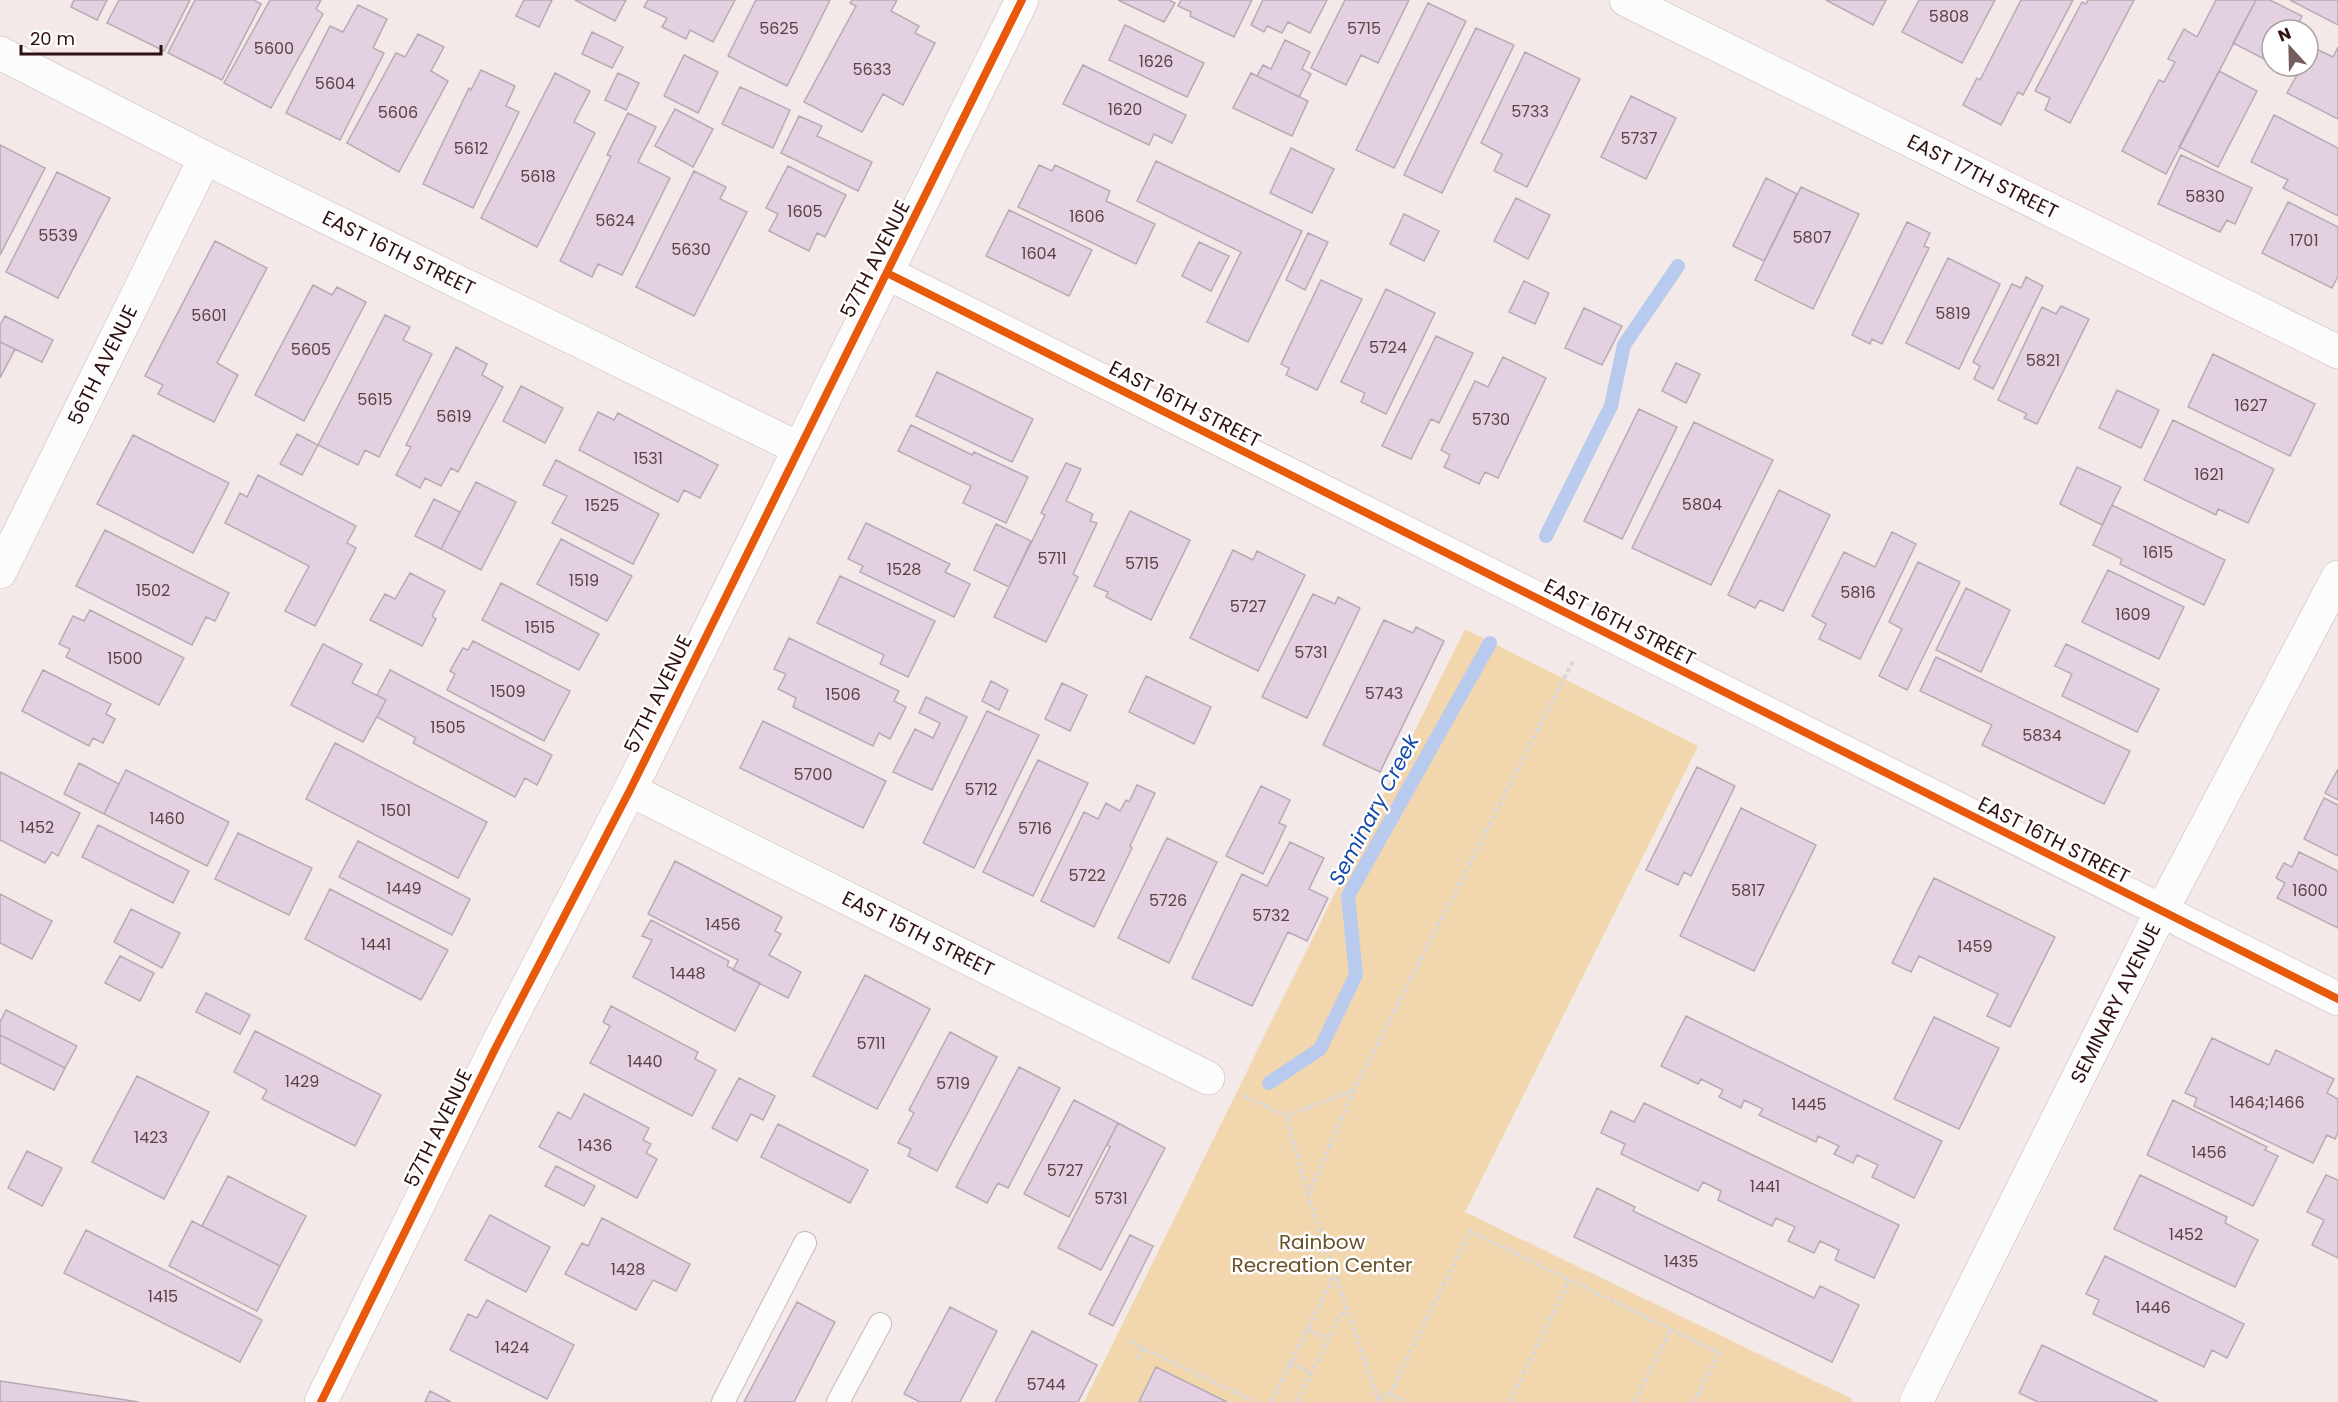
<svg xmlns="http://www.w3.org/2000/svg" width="2338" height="1402" viewBox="0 0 2338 1402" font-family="Poppins,sans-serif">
<rect width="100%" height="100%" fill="#f3e9e8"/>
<path fill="#f2d7ae" d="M1465,629L1698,746L1465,1212L1852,1399L1851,1402H1084Z"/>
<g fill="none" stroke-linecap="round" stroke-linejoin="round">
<path stroke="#b8caee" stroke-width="14" d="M1546,536L1611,406L1624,345L1678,266
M1269,1083L1320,1049L1356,975L1348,896L1490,643"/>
</g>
<path fill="#e3d1e1" stroke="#b8aab4" stroke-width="1.5" d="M74,0H107L97,20L71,7Z
M119,0H190L164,51L107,23Z
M195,0H254L261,4L222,80L168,53Z
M270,0H321L316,9L323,14L271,108L224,83Z
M524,0H552L539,27L516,16Z
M575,0H626L615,21Z
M648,0H735L713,42L690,30L686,39L662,27L667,18L644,7Z
M756,0H830L787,86L728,56Z
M852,0H897L891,11L919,26L915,33L935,43L903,105L883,94L862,132L804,102L856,6L850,3Z
M1118,0H1169L1175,3L1164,22Z
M1181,0H1252L1234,37L1190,16L1191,12L1178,6Z
M1263,0H1327L1310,33L1288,22L1282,33L1267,26L1264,32L1251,25Z
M1345,0H1409L1378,63L1361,55L1346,85L1311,68Z
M1826,0H1886L1873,25Z
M1919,0H1995L1962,63L1902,32Z
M2021,0H2073L2023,95L2018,92L2001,125L1963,105L1977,78L1980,80Z
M2088,0H2134L2070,123L2045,110L2050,98L2035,91L2082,2L2086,4Z
M2216,0H2256L2166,174L2122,151L2159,80L2164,82L2175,62L2168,59L2184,29L2197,37Z
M2256,0H2270L2302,16L2295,30H2272V63L2233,43Z
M2290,0H2338V25Z
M1428,3L1466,21L1394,168L1356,150Z
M358,5L387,19L373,48L384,53L340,140L286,113L330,26L343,32Z
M1125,25L1204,63L1187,97L1109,60Z
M1476,28L1514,45L1442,193L1404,175Z
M592,32L623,47L612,68L582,54Z
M418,34L444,47L431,71L448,81L399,172L347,143L396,53L405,57Z
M1285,40L1310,52L1302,69L1311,74L1299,97L1257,76L1263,65L1271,69Z
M2312,47L2333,57L2338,47V119L2287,93L2302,66H2308V54Z
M1525,52L1580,79L1527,187L1494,171L1502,154L1481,143Z
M684,55L718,72L698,113L664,96Z
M1083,65L1186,115L1172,143L1154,134L1149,145L1063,104Z
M481,70L515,86L506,106L519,112L473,208L423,184L469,88L471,90Z
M2219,71L2257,91L2218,167L2179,147Z
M555,73L590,91L574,122L595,133L537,247L481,218Z
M618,73L639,83L626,110L605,100Z
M1251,73L1308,101L1292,136L1233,108Z
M740,87L790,110L773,148L722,124Z
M1631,96L1676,118L1646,179L1601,157Z
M675,109L713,129L693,167L655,146Z
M628,113L656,127L638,162L670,178L622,275L598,264L592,277L560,261L611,156L607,155Z
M2274,115L2338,148V216L2283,188L2288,180L2251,162Z
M799,116L822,126L817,136L872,162L858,191L781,153Z
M0,145L45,168L0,255Z
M1291,148L1334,169L1312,213L1270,193Z
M2181,155L2252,188L2235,224L2227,220L2220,232L2158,204Z
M1156,161L1302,231L1248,342L1207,322L1241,252L1137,201Z
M1039,165L1052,171L1055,165L1110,191L1106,201L1155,224L1136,264L1018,207Z
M788,166L846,195L825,237L817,233L809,251L769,231L778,214L766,208Z
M694,171L726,187L720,199L747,212L694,316L636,287Z
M57,172L110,198L58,298L6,272Z
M1766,178L1797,194L1764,261L1733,246Z
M1801,187L1859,214L1813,309L1755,280Z
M1516,198L1550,215L1528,259L1494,241Z
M2288,202L2338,227V276L2332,288L2262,253Z
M1009,210L1092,250L1069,296L986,256Z
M1404,214L1439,231L1424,261L1390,244Z
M1907,222L1930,233L1924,246L1929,248L1882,344L1872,339L1870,344L1852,335Z
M1308,233L1328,242L1305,290L1286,280Z
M215,241L267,268L217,363L238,375L214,422L158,394L163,385L145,376Z
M1199,242L1229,256L1211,291L1182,276Z
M1948,258L2000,284L1959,369L1906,343Z
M2026,277L2043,286L1993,389L1974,379L1980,366L1973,362L2012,284L2021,288Z
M1321,280L1362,299L1317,390L1286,375L1289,368L1281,364Z
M1524,281L1549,293L1535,324L1509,312Z
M313,285L332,295L337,287L366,302L304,421L255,395Z
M1386,289L1435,313L1386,414L1361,402L1365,393L1341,382Z
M2061,306L2089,319L2037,424L2024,418L2027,414L1998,400L2042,307L2056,314Z
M1584,308L1622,326L1602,365L1565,348Z
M385,315L410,327L403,340L432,354L379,457L365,450L358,465L318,445Z
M5,316L53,340L42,362L0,342V325Z
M1436,336L1473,353L1439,423L1431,419L1411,459L1382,446Z
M0,342L15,349L0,378Z
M456,347L487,364L482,375L503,387L458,472L451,468L441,486L425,478L420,488L396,475L411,447L406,445Z
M2213,354L2315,404L2290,456L2188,407Z
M1503,357L1546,378L1498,478L1485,472L1479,484L1444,467L1450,455L1441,450L1475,381L1488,387Z
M1676,363L1700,374L1686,403L1662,391Z
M937,372L1033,419L1012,462L916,416Z
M521,386L563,408L545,443L503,421Z
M2117,390L2159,410L2141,448L2099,428Z
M1639,409L1677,427L1622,539L1584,521Z
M598,412L614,420L618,413L718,465L700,498L684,490L678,502L579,450Z
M2173,420L2274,469L2248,523L2218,509L2216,515L2144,480Z
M1694,422L1773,460L1711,585L1632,548Z
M911,425L972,455L974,452L1028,477L1006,523L963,503L971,486L898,451Z
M297,434L318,445L302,475L280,464Z
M133,435L229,483L193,553L97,504Z
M556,460L659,514L633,564L552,523L567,496L543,485Z
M1066,463L1081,469L1066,501L1093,514L1090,521L1097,523L1073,574L1078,577L1046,642L994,617L1045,515L1041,513Z
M2077,467L2121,487L2102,525L2060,504Z
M258,475L356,526L347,543L356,548L315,626L285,611L309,566L225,523L240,493L247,497Z
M476,482L516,502L481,570L441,549Z
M1779,490L1830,515L1783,611L1760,600L1755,608L1728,595Z
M434,499L460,512L441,549L415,536Z
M2112,505L2225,560L2204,605L2120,564L2122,559L2093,545Z
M1130,511L1190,540L1151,620L1106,597L1108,592L1094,586Z
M866,523L950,564L945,572L970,584L954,617L860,572L863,566L848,559Z
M996,524L1031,541L1009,587L974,570Z
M105,530L229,593L215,621L206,617L192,645L76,586Z
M1892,532L1916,544L1860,659L1819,639L1826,624L1812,616L1844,552L1875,567Z
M561,539L632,576L607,621L537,584Z
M1233,550L1253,560L1257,551L1305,575L1258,671L1190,638Z
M1918,562L1960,582L1907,690L1879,676L1902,629L1889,622Z
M2108,570L2184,607L2159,659L2082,622Z
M410,573L445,591L432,616L436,619L422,646L370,620L385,594L395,599Z
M840,576L935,621L908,677L880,664L884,655L817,623Z
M501,583L599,634L579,670L482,620Z
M1966,588L2010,610L1981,672L1936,650Z
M1313,594L1335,604L1338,597L1360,608L1307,718L1262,697Z
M90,610L184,658L159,705L66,657L70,649L59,644L73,616L84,621Z
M1384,620L1413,633L1416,627L1444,641L1380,772L1323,745Z
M789,638L899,691L894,701L906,707L890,739L879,733L873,746L793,707L796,698L778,689L786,674L774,669Z
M473,641L570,691L544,741L447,690L455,674L450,671L463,648L468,650Z
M323,644L362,664L352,683L386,700L363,742L291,705Z
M2066,644L2159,689L2137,732L2062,696L2072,674L2055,666Z
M1936,657L2130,751L2104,804L1982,745L1992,725L1920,691Z
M43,670L111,704L106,714L115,719L103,743L93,738L89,746L22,711Z
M390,670L552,755L537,785L525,778L515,797L413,743L416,738L377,717L386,700L377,695Z
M1146,676L1211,707L1194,744L1129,712Z
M991,681L1008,690L999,710L982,701Z
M1062,683L1087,695L1070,731L1045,719Z
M926,697L967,717L932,790L893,772L915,729L933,738L940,723L919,713Z
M987,711L1039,735L974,868L923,843Z
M763,721L886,781L863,828L740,768Z
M335,743L487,822L458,878L306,799Z
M1038,760L1088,783L1033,896L983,872Z
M79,763L119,784L104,814L64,794Z
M1697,767L1735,786L1691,876L1684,872L1678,885L1646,870Z
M2338,769V800L2325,793Z
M126,770L229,822L207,866L104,814Z
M0,772L80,813L58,856L52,852L45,863L0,840Z
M1137,785L1155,793L1130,846L1132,848L1094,927L1041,901L1084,812L1098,819L1106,803L1120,811L1126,800L1129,802Z
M1261,786L1290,800L1279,823L1286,826L1263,874L1226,856Z
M2324,798L2338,805V856L2304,839Z
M1741,808L1816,845L1754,971L1680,936Z
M98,825L189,871L173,903L82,857Z
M238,833L312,868L289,915L215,879Z
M1167,838L1217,862L1169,963L1118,938Z
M358,841L470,899L452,935L339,877Z
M1290,842L1324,858L1309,889L1328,898L1307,941L1288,932L1252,1006L1192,978L1242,874L1267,886Z
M2299,852L2338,871V928L2277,898L2285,883L2276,878L2284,863L2292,867Z
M675,861L782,917L775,931L781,934L769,955L801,972L788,998L733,970L738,960L648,914Z
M1934,878L2055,937L2010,1027L1987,1016L1998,994L1919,956L1911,972L1892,963Z
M330,889L448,950L421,1000L305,939Z
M0,894L52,921L32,959L0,943Z
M131,909L180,933L162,968L114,942Z
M651,920L729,961L727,966L760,983L735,1031L633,977L652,940L642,936Z
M120,956L154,973L140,1001L105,983Z
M865,975L930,1009L877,1109L813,1076Z
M206,993L250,1015L240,1034L196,1012Z
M611,1006L698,1052L695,1059L716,1070L692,1116L590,1063L610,1026L603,1022Z
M6,1010L77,1046L65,1068L0,1035V1022Z
M1686,1016L1942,1141L1914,1198L1872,1177L1878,1165L1857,1155L1853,1163L1834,1154L1839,1146L1818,1136L1816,1142L1759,1115L1763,1109L1744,1100L1741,1108L1719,1097L1723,1090L1701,1079L1698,1084L1661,1066Z
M1934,1017L1999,1048L1959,1129L1894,1099Z
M255,1031L381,1095L355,1146L262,1099L267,1090L234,1072Z
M950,1032L997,1057L937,1171L908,1156L911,1149L898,1143L914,1113L909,1110Z
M0,1035L65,1068L54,1090L0,1063Z
M2212,1038L2269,1065L2276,1050L2334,1079L2327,1093L2338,1099V1132L2335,1139L2327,1135L2313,1163L2194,1106L2197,1098L2185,1093Z
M1019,1067L1060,1088L1008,1188L998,1183L987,1203L956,1187Z
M137,1076L209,1112L164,1199L92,1162Z
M739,1078L775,1096L763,1120L751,1114L737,1141L712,1128Z
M584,1094L649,1128L643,1140L651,1144L646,1153L657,1159L637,1198L539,1147L558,1112L571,1119Z
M1074,1100L1118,1123L1069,1217L1024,1194Z
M2173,1100L2267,1147L2265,1150L2278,1156L2253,1206L2147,1155Z
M1644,1103L1899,1225L1874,1278L1835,1260L1839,1250L1820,1241L1814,1253L1788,1241L1795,1227L1776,1218L1772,1226L1718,1200L1721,1191L1703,1182L1698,1191L1621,1154L1625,1144L1601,1133L1611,1111L1634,1122Z
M1118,1123L1165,1148L1101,1270L1058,1248L1110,1147L1107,1145Z
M778,1124L868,1170L850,1203L761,1157Z
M27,1151L62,1168L42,1206L8,1188Z
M556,1166L595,1186L584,1206L545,1186Z
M2140,1175L2227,1217L2225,1223L2258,1240L2235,1287L2114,1229Z
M2326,1175L2338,1180V1258L2312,1245L2324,1220L2307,1212Z
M228,1176L306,1216L280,1266L202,1226Z
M1597,1188L1635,1207L1633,1211L1814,1298L1820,1286L1859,1305L1832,1362L1574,1237Z
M490,1215L550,1247L526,1292L465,1260Z
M602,1218L690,1264L676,1291L653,1280L636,1310L565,1274L582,1243L588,1246Z
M192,1221L280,1266L257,1311L169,1266Z
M86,1230L262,1320L240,1362L64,1273Z
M1130,1235L1153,1246L1113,1326L1089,1314Z
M2105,1256L2244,1324L2227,1358L2212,1350L2204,1367L2093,1314L2099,1300L2086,1294Z
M487,1300L574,1345L547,1399L450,1350L468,1314L477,1318Z
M797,1302L835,1322L794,1402H744Z
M950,1307L997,1331L960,1402H920L904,1394Z
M1032,1331L1097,1365L1078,1402H995Z
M2042,1345L2157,1401V1402H2038L2019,1393Z
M1156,1367L1227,1402H1139Z
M0,1381L139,1402H0Z
M430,1391L451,1402H425Z"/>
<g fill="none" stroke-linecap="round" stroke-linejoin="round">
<defs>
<path id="service" d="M723,1402L805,1243
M838,1402L880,1324"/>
<g id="minor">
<path id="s1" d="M1626,0L2338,352"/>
<path id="s2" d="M0,53L205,158L798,448"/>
<path d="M887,273L2338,999"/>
<path id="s3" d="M0,572L205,158"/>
<path id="s4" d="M630,790L1208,1078"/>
<path d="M321,1402L495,1049L630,790L1022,0"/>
</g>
<g id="tertiary">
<path id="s5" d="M1916,1402L2161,912L2338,577"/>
</g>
</defs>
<use href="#service" stroke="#cbb7b6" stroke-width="24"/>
<use href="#minor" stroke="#cbb7b6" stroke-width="34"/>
<use href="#tertiary" stroke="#cbb7b6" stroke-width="34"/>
<path stroke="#dad6d5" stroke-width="4" stroke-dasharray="4.5 3" stroke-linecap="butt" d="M1244,1096L1286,1116
M1308,1195L1286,1116L1354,1090
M1307,1329L1329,1338
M1131,1342L1255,1402
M1138,1359L1143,1348
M1290,1363L1311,1373
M1390,1394L1470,1231L1719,1353L1694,1402
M1378,1398L1390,1394L1407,1402
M1271,1402L1335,1274
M1296,1402L1346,1306
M1379,1402L1308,1196L1354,1090L1573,661
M1510,1402L1569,1280
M1634,1402L1671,1329"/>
<use href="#service" stroke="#fdfcfc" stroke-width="22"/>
<use href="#minor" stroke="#fdfcfc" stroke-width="33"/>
<use href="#tertiary" stroke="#fdfcfc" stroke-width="33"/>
<defs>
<path id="cycleway" d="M887,273L2338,999
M321,1402L495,1049L630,790L1022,0"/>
</defs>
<use href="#cycleway" stroke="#fff" stroke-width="11"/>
<use href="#cycleway" stroke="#e8590c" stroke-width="8"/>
</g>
<g text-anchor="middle" stroke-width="5" stroke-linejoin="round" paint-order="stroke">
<g font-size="16" fill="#5c4145">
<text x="1949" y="22">5808</text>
<text x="779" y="34">5625</text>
<text x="1364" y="34">5715</text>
<text x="274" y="54">5600</text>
<text x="1156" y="67">1626</text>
<text x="872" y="75">5633</text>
<text x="335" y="89">5604</text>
<text x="1125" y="115">1620</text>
<text x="1530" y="117">5733</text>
<text x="398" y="118">5606</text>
<text x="1639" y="144">5737</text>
<text x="471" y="154">5612</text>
<text x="538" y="182">5618</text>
<text x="2205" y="202">5830</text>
<text x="805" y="217">1605</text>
<text x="1087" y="222">1606</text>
<text x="615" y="226">5624</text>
<text x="58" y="241">5539</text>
<text x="1812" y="243">5807</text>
<text x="2304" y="246">1701</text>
<text x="691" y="255">5630</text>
<text x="1039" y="259">1604</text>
<text x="1953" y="319">5819</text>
<text x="209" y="321">5601</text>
<text x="1388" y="353">5724</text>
<text x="311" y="355">5605</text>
<text x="2043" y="366">5821</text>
<text x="375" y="405">5615</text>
<text x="2251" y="411">1627</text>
<text x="454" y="422">5619</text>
<text x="1491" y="425">5730</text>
<text x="648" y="464">1531</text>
<text x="2209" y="480">1621</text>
<text x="1702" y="510">5804</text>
<text x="602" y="511">1525</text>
<text x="2158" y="558">1615</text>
<text x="1052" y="564">5711</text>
<text x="1142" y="569">5715</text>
<text x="904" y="575">1528</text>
<text x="584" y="586">1519</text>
<text x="153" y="596">1502</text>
<text x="1858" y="598">5816</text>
<text x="1248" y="612">5727</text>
<text x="2133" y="620">1609</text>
<text x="540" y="633">1515</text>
<text x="1311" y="658">5731</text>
<text x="125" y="664">1500</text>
<text x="508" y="697">1509</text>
<text x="1384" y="699">5743</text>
<text x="843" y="700">1506</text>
<text x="448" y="733">1505</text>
<text x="2042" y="741">5834</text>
<text x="813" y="780">5700</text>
<text x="981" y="795">5712</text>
<text x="396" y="816">1501</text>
<text x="167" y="824">1460</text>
<text x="37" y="833">1452</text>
<text x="1035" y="834">5716</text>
<text x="1087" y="881">5722</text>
<text x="404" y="894">1449</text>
<text x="1748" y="896">5817</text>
<text x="2310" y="896">1600</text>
<text x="1168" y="906">5726</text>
<text x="1271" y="921">5732</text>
<text x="723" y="930">1456</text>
<text x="376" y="950">1441</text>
<text x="1975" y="952">1459</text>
<text x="688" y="979">1448</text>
<text x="871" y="1049">5711</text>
<text x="645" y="1067">1440</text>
<text x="302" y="1087">1429</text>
<text x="953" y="1089">5719</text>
<text x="2267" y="1108">1464;1466</text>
<text x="1809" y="1110">1445</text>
<text x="151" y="1143">1423</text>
<text x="595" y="1151">1436</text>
<text x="2209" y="1158">1456</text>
<text x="1065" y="1176">5727</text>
<text x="1765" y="1192">1441</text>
<text x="1111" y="1204">5731</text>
<text x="2186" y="1240">1452</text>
<text x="1681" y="1267">1435</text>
<text x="628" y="1275">1428</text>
<text x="163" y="1302">1415</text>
<text x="2153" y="1313">1446</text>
<text x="512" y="1353">1424</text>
<text x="1046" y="1390">5744</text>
</g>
<g font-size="20" fill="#2f1111" stroke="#fff">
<text dy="7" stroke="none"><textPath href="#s1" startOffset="398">EAST 17TH STREET</textPath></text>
<text dy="7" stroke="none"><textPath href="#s2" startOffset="446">EAST 16TH STREET</textPath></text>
<text transform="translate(875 259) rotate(-63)" y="7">57TH AVENUE</text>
<text dy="7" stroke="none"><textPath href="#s3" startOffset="231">56TH AVENUE</textPath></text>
<text transform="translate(1185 404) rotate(27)" y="7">EAST 16TH STREET</text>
<text transform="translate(1620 622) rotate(27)" y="7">EAST 16TH STREET</text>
<text transform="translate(658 694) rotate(-64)" y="7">57TH AVENUE</text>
<text transform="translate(2054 840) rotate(27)" y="7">EAST 16TH STREET</text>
<text dy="7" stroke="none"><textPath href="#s4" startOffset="322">EAST 15TH STREET</textPath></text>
<text dy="7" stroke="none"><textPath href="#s5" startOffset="446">SEMINARY AVENUE</textPath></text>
<text transform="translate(438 1128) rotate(-64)" y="7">57TH AVENUE</text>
</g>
<g font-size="20" fill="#675025" stroke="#fff">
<text x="1322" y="1249">Rainbow<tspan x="1322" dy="23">Recreation Center</tspan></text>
</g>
<g font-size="21" font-style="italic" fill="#174aad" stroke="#fff">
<text transform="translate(1374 810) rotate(-62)" y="7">Seminary Creek</text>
</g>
</g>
<g transform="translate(2290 48) rotate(338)"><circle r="28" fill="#ffffff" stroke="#aca0a0" stroke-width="1.5"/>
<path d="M0-4.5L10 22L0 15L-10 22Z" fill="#745d5c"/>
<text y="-9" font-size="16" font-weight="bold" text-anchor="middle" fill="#2f1111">N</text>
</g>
<path d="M21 45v9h140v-9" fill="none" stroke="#2f1111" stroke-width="3"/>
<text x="30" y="45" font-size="18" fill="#2f1111" stroke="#ffffff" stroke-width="4.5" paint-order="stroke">20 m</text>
</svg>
